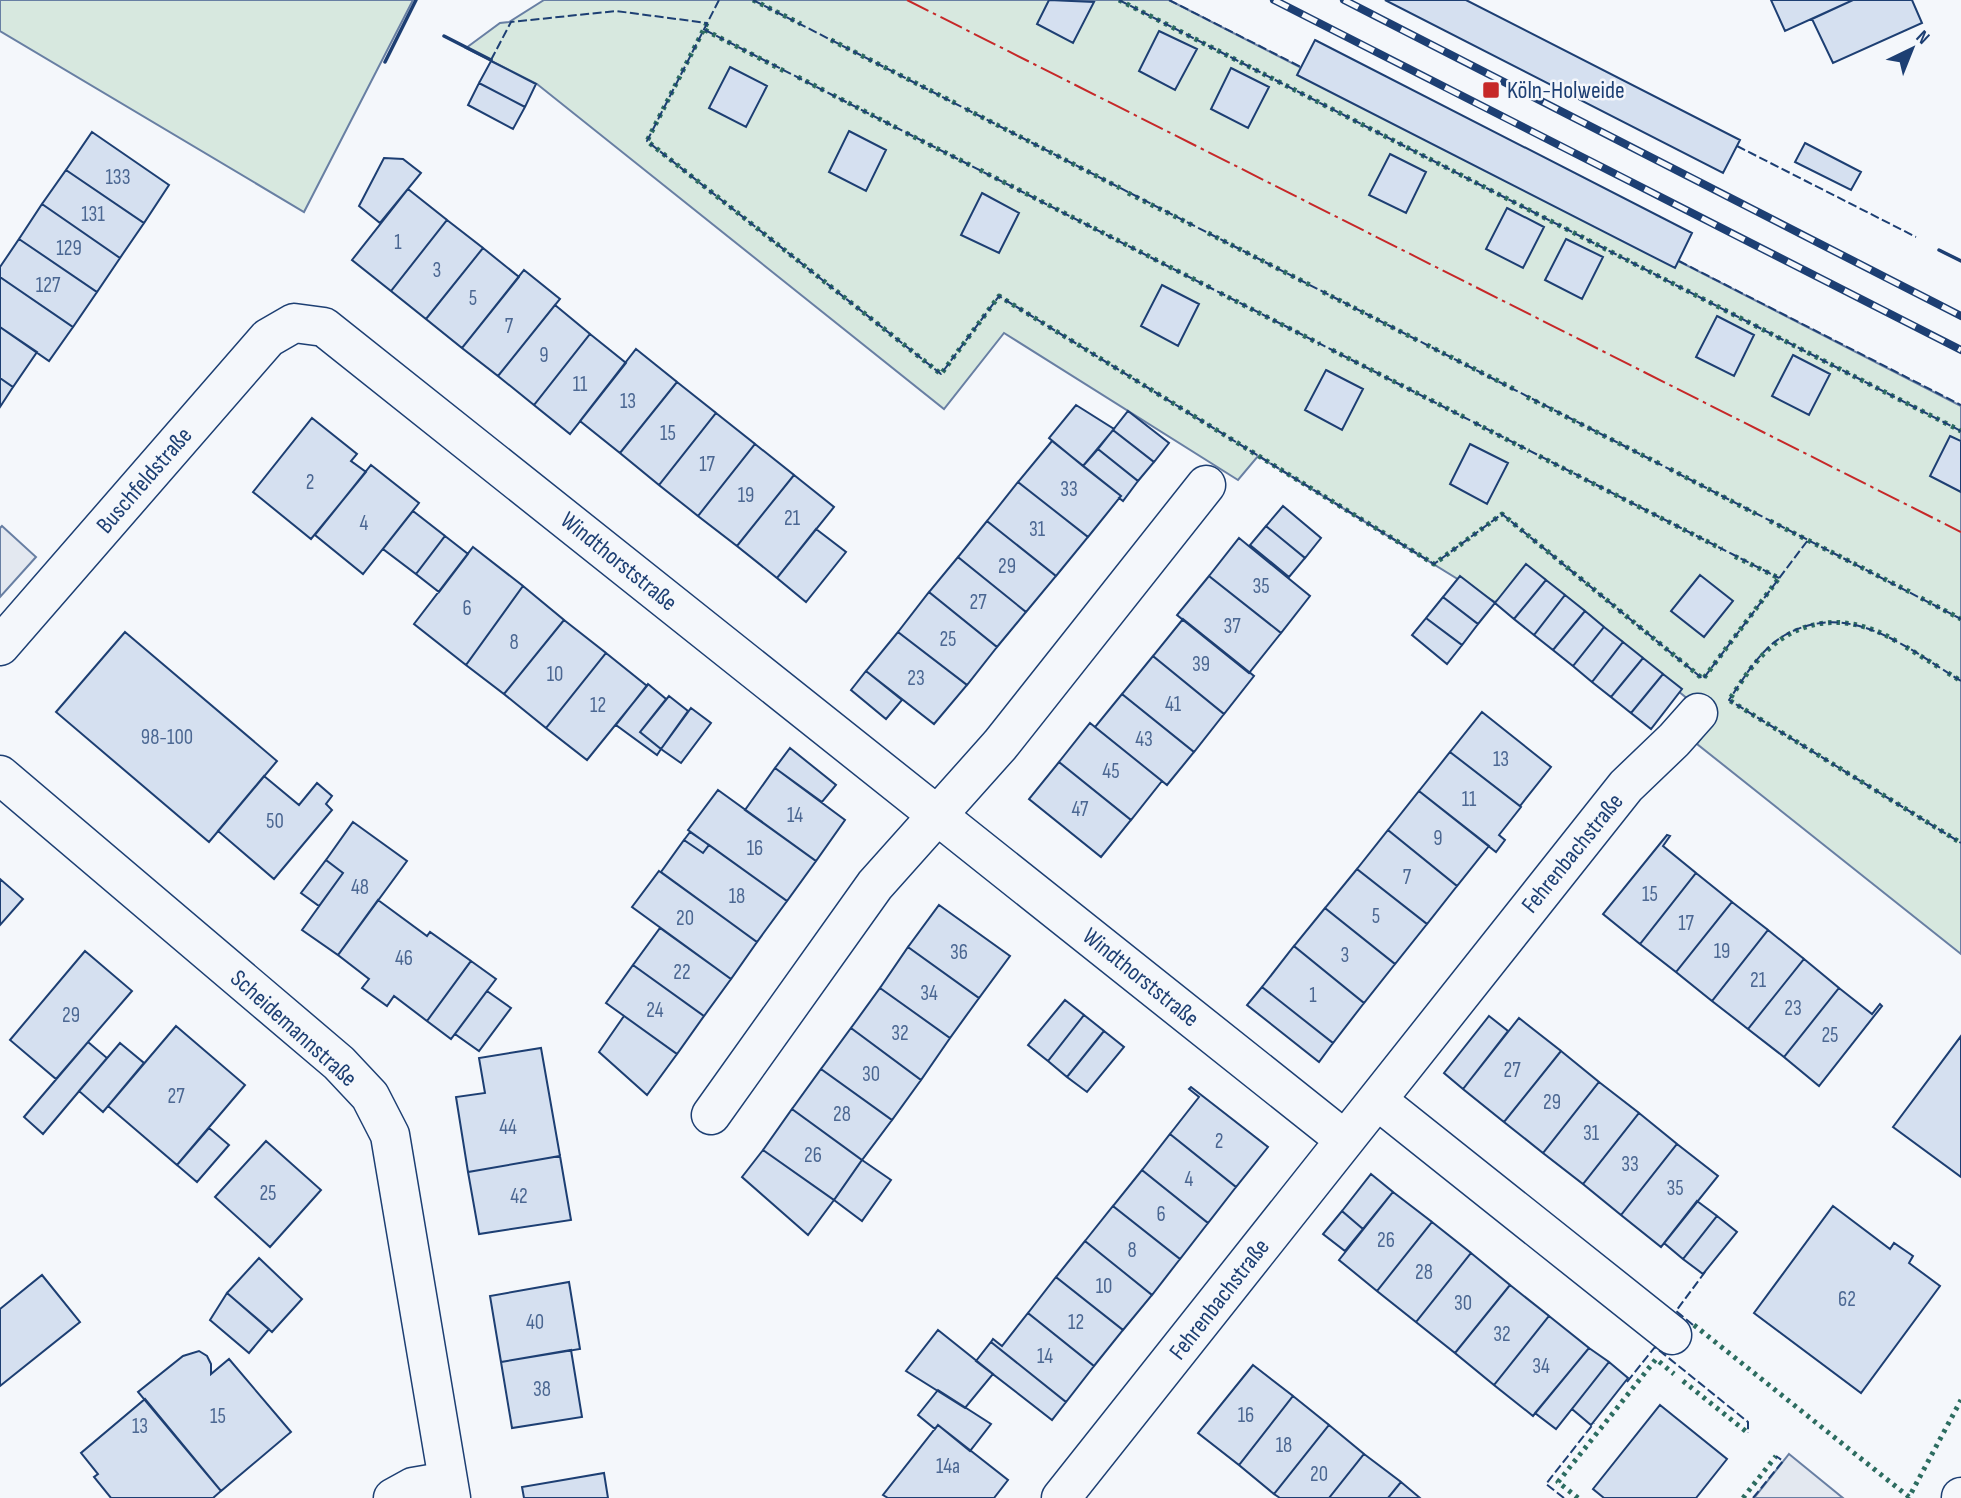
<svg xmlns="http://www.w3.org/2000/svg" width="1961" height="1498" viewBox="0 0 1961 1498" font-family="'Sofia Sans Condensed',sans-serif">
<rect width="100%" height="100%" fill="#f4f7fb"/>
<path fill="#d7e8df" stroke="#687fa3" stroke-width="2" d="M0,0H413L304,212L0,31Z
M544,0H1169L1961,406V954L1697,744L1714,720L1531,573L1495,602L1258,456L1238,480L1004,333L944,409L537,84L466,48L500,23L509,22Z"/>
<path fill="#e3e8f0" stroke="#687fa3" stroke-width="2" d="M2,526L36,557L0,597V528Z
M1789,1454L1843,1498H1754Z"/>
<path fill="#d5e0f0" stroke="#1d3f73" stroke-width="2" d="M1049,0L1094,2L1073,43L1037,24Z
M1385,0H1466L1740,140L1723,173Z
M1771,0H1853L1785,31Z
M1853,0H1912L1922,23L1833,63L1812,19Z
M1159,31L1197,49L1175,90L1139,71Z
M1315,40L1692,233L1675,268L1297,75Z
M491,61L536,84L525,107L479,83Z
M730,67L767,86L746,127L709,108Z
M1231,68L1269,87L1248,128L1211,109Z
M479,83L525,107L513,129L468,105Z
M849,131L886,150L866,191L829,172Z
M92,132L169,185L144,223L66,170Z
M1805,143L1861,172L1851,190L1795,162Z
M1390,154L1426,172L1406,213L1369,195Z
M384,158L403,159L421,173L380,223L359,206Z
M66,170L144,223L120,258L42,204Z
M408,189L447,220L391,291L352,260Z
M982,193L1019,213L999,253L961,235Z
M42,204L120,258L97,292L19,239Z
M1507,208L1544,227L1523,268L1486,249Z
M447,220L483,248L426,319L391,291Z
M19,239L97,292L73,327L0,277V267Z
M1566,239L1603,257L1582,299L1545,280Z
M483,248L519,277L462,348L426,319Z
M524,270L560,299L498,376L462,348Z
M0,277L73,327L49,361L0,327Z
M1162,285L1199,304L1178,346L1141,326Z
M555,305L590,334L534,405L498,376Z
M1717,316L1754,335L1734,376L1696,357Z
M0,327L37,352L13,387L0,378Z
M590,334L626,363L570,434L534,405Z
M636,349L677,382L620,453L580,421Z
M1793,355L1830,374L1809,415L1772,396Z
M1326,370L1363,389L1342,430L1305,410Z
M0,378L13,387L0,407Z
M677,382L716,413L659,485L620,453Z
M1076,405L1114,429L1083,466L1049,438Z
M1128,411L1169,443L1154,462L1113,430Z
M716,413L755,444L698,516L659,485Z
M312,418L357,454L351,461L366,472L311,539L253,492Z
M1113,430L1154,462L1138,481L1098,449Z
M1950,436L1961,441V492L1930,476Z
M1052,441L1121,496L1088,537L1018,482Z
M755,444L794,475L737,546L698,516Z
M1470,444L1508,463L1487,504L1450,484Z
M1098,449L1138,481L1123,501L1119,498L1121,496L1083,466Z
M371,465L419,503L363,574L315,535Z
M794,475L834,507L777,578L737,546Z
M1018,482L1088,537L1056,576L987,521Z
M1283,506L1321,538L1305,558L1266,526Z
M413,511L445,536L416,574L383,549Z
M987,521L1056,576L1026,612L958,557Z
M1266,526L1305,558L1289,577L1250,545Z
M816,529L846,552L806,602L777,578Z
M445,536L468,554L439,592L416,574Z
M1239,538L1310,596L1281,633L1209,576Z
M473,547L523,586L466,665L414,624Z
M958,557L1026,612L997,647L929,592Z
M1526,564L1546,580L1514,619L1495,603Z
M1700,575L1733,601L1704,637L1671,611Z
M1209,576L1281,633L1249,673L1177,615Z
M1460,576L1495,603L1478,624L1443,597Z
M1546,580L1565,595L1534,635L1514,619Z
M523,586L564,620L504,694L466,665Z
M929,592L997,647L967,685L898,632Z
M1565,595L1585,611L1553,650L1534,635Z
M1443,597L1478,624L1462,645L1426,618Z
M1585,611L1604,627L1573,666L1553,650Z
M1426,618L1462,645L1447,664L1412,635Z
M1183,619L1254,676L1224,714L1153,656Z
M564,620L606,653L546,728L504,694Z
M1604,627L1623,642L1592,682L1573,666Z
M125,632L277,761L209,842L56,712Z
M898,632L967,685L934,724L866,671Z
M1623,642L1643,658L1611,697L1592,682Z
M606,653L647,686L587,760L546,728Z
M1153,656L1224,714L1194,752L1122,694Z
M1643,658L1663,674L1631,713L1611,697Z
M866,671L902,700L886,719L851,690Z
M1663,674L1682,689L1651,729L1631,713Z
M648,684L666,699L640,732L661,749L657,755L616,725Z
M1122,694L1194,752L1167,785L1095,727Z
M669,696L688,711L661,749L640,732Z
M691,708L711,723L681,763L661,749Z
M1482,712L1551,767L1520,806L1450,752Z
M1090,723L1162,781L1131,820L1059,762Z
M790,748L836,785L822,802L775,768Z
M1450,752L1521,807L1499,835L1505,840L1496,852L1419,791Z
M1059,762L1131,820L1101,857L1029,799Z
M775,768L845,820L816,861L745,810Z
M264,776L299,805L317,783L332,796L326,804L332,810L274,879L218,831Z
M718,790L816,861L787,901L688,830Z
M1419,791L1489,846L1457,886L1388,830Z
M353,822L407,861L338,955L302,930L343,873L326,860Z
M1388,830L1457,886L1427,924L1357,869Z
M690,832L709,845L703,853L684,840Z
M1667,835L1670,836L1663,846L1696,873L1640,944L1603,914Z
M684,840L703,853L709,845L787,901L757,942L661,872Z
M326,860L343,873L319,906L301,893Z
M1357,869L1427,924L1395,964L1325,908Z
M659,871L757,942L731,979L632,907Z
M1696,873L1732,902L1676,972L1640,944Z
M0,879L23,899L0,925Z
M378,900L427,936L430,932L471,961L427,1021L394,996L387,1006L362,988L369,979L338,955Z
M1732,902L1768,930L1712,1001L1676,972Z
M939,905L1010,956L979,998L908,947Z
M1325,908L1395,964L1364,1003L1294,946Z
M660,928L731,979L704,1016L633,965Z
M1768,930L1804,959L1748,1029L1712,1001Z
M1294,946L1364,1003L1333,1043L1262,987Z
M908,947L979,998L950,1038L880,988Z
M85,951L132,991L56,1079L10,1040Z
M1804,959L1839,988L1784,1057L1748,1029Z
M471,961L496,979L451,1039L427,1021Z
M633,965L704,1016L677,1054L606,1003Z
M1262,987L1333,1043L1319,1062L1247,1005Z
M880,988L950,1038L921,1080L851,1028Z
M1839,988L1872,1014L1880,1004L1882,1006L1819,1086L1784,1057Z
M487,991L511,1008L479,1051L455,1034Z
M1065,1000L1084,1015L1048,1061L1028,1045Z
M1084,1015L1104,1031L1067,1077L1048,1061Z
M624,1016L677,1054L647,1095L599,1052Z
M1489,1016L1508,1031L1463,1089L1444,1073Z
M1519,1018L1561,1051L1504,1122L1463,1089Z
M176,1026L245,1085L177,1165L108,1106Z
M851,1028L921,1080L892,1120L821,1069Z
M1104,1031L1124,1047L1087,1092L1067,1077Z
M1961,1036V1177L1893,1127Z
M88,1042L107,1058L43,1134L24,1117Z
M120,1043L144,1063L103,1112L79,1091Z
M541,1048L560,1156L468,1172L456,1097L485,1093L479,1058Z
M1561,1051L1599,1082L1543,1153L1504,1122Z
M821,1069L892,1120L862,1160L792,1109Z
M1599,1082L1639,1113L1583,1184L1543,1153Z
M1191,1087L1268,1147L1236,1187L1170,1134L1199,1097L1189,1089Z
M792,1109L862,1160L834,1200L763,1150Z
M1639,1113L1677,1144L1621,1215L1583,1184Z
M209,1128L229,1145L197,1182L177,1165Z
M1170,1134L1236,1187L1208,1223L1142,1170Z
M266,1141L321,1190L270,1247L215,1197Z
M1677,1144L1718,1176L1661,1247L1621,1215Z
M763,1150L834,1200L808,1235L742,1177Z
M560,1156L571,1220L479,1234L468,1172Z
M862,1160L891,1180L862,1221L834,1200Z
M1142,1170L1208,1223L1180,1259L1113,1206Z
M1371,1174L1393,1192L1363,1229L1342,1211Z
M1393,1192L1432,1222L1377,1291L1339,1260Z
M1697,1201L1717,1216L1683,1259L1664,1243Z
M1113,1206L1180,1259L1152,1295L1085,1241Z
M1833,1206L1890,1249L1894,1243L1913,1256L1909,1263L1940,1286L1861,1393L1754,1313Z
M1342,1211L1363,1229L1345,1251L1323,1234Z
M1717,1216L1737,1232L1703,1274L1683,1259Z
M1432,1222L1471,1253L1416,1322L1377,1291Z
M1085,1241L1152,1295L1123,1330L1056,1277Z
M1471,1253L1510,1285L1455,1353L1416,1322Z
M259,1258L302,1299L272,1332L227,1293Z
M42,1275L80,1322L0,1386V1309Z
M1056,1277L1123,1330L1094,1366L1028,1313Z
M569,1282L580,1349L501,1362L490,1296Z
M1510,1285L1549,1316L1494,1385L1455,1353Z
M227,1293L269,1329L249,1353L210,1320Z
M1028,1313L1094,1366L1066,1402L991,1342L993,1339L1002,1346Z
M1549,1316L1589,1348L1533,1416L1494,1385Z
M938,1330L993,1374L965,1408L906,1371Z
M991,1342L1066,1402L1052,1420L976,1361Z
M1589,1348L1609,1362L1556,1429L1535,1413Z
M571,1350L582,1417L512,1428L501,1362Z
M199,1351L207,1356L211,1364V1374L229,1359L291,1432L221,1491L138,1392L183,1356Z
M1609,1362L1628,1378L1591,1425L1572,1409Z
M1253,1365L1293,1396L1239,1465L1198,1433Z
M938,1390L991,1424L970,1451L938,1425L935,1429L918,1415Z
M1293,1396L1329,1425L1274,1494L1239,1465Z
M145,1399L221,1491L213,1498H111L94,1477L98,1474L81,1453Z
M1660,1405L1727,1459L1696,1498H1604L1593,1489Z
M938,1425L1008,1480L994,1498H888L883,1495Z
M1329,1425L1364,1454L1329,1498H1280L1274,1494Z
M1364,1454L1401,1482L1388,1498H1329Z
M604,1473L608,1498H524L522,1487Z
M1401,1482L1420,1498H1388Z"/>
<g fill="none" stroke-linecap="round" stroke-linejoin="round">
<defs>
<path id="street" d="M0,646L268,338L294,323L324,327L1345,1140
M0,775L339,1063L370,1096L390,1135L451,1498
M1377,1100L1672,1335
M711,1115L875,885L1000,745L1206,485
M393,1498L413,1487L448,1481
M1061,1498L1626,786L1674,740L1698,713
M1961,1498V1497"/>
</defs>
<use href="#street" stroke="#1d3f73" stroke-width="41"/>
<use href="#street" stroke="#f4f7fb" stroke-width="38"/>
<defs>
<path id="rail" d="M1274,0L1961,350
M1344,0L1961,316"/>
</defs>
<use href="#rail" stroke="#1d3f73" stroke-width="8"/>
<use href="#rail" stroke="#f4f7fb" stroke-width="5" stroke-dasharray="16" stroke-linecap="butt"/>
<path stroke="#2c6c60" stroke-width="5" stroke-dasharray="3.5 5" stroke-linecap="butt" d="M753,0L801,24
M1119,0L1961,431
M707,23L647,141L941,374L999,296L1434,564L1502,514L1703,679L1779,578L1732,555
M705,30L788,73
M831,40L957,104
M798,77L827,92
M833,95L899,129
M966,109L1120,188
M906,133L972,166
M980,170L1213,289
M1128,193L1194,226
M1208,233L1312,286
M1323,292L1417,340
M1220,293L1320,344
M1427,345L1516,390
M1332,350L1466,418
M1527,397L1660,464
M1475,423L1529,451
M1539,456L1722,549
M1670,469L1760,516
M1770,521L1912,593
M1921,598L1961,619
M1896,641C1848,612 1796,616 1758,660C1747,672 1738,687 1729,700L1961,843
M1906,647L1940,668
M1948,673L1961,681
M1694,1325L1909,1497L1961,1400
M1683,1381L1748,1433
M1578,1498L1558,1482L1656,1359L1674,1374
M1743,1498L1776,1456"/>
<path stroke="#1d3f73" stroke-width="2" stroke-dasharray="9 3.5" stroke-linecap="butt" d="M719,0L647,141L941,374L999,296L1434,564L1502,514L1703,679L1808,540L1961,619
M753,0L1808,540
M1119,0L1961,431
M1169,0L1301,67
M705,30L1779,578
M444,36L491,60
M491,60L511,22L616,11L707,23
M385,62L416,0
M1737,146L1916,237
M1939,250L1961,261
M1679,261L1961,405
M1961,681C1907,648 1850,599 1785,635C1760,649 1744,678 1729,700L1961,843
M1693,1325L1676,1311L1705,1272
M1627,1382L1655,1347L1748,1422V1433
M1564,1498L1546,1484L1594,1423
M1753,1498L1783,1461L1776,1456"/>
<path stroke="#1d3f73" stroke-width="3.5" d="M444,36L491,60
M385,62L416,0
M1939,250L1961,261"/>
<path stroke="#c62828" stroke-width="2" stroke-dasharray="24 5 3.5 5" stroke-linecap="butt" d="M907,0L1961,532"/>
</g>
<rect fill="#c62828" stroke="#f4f7fb" stroke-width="2.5" x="1482" y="81" width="18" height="18" rx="3.5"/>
<g text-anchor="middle" stroke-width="5" stroke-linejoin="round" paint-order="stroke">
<g font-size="21" fill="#4b6792">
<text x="118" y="184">133</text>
<text x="93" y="221">131</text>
<text x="398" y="249">1</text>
<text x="69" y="255">129</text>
<text x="437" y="277">3</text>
<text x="48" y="292">127</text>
<text x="473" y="305">5</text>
<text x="509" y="333">7</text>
<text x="544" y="362">9</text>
<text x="580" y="391">11</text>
<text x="628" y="408">13</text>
<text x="668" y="440">15</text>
<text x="707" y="471">17</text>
<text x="310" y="489">2</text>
<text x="1069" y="496">33</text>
<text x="746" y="502">19</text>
<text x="792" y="525">21</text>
<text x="364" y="530">4</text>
<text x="1037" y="536">31</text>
<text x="1007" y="573">29</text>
<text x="1261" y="593">35</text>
<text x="978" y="609">27</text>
<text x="467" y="615">6</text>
<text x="1232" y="633">37</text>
<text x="948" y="646">25</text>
<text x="514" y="649">8</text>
<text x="1201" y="671">39</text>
<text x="555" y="681">10</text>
<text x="916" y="685">23</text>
<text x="1173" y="711">41</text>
<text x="598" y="712">12</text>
<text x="167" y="744">98-100</text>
<text x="1144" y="746">43</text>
<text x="1501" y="766">13</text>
<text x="1111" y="778">45</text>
<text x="1469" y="806">11</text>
<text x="1080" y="816">47</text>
<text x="795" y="822">14</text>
<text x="275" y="828">50</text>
<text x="1438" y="845">9</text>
<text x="755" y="855">16</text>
<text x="1407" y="884">7</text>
<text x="360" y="894">48</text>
<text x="1650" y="901">15</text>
<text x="737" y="903">18</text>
<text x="1376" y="923">5</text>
<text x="685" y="925">20</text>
<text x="1686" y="930">17</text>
<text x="1722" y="958">19</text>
<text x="959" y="959">36</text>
<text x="1345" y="962">3</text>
<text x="404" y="965">46</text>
<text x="682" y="979">22</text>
<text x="1758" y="987">21</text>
<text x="929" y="1000">34</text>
<text x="1313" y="1002">1</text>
<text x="1793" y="1015">23</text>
<text x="655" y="1017">24</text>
<text x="71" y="1022">29</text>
<text x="900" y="1040">32</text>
<text x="1830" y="1042">25</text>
<text x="1512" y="1077">27</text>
<text x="871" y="1081">30</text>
<text x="176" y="1103">27</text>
<text x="1552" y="1109">29</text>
<text x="842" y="1121">28</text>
<text x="508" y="1134">44</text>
<text x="1591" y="1140">31</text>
<text x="1219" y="1148">2</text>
<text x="813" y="1162">26</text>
<text x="1630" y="1171">33</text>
<text x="1189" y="1186">4</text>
<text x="1675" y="1195">35</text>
<text x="268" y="1200">25</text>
<text x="519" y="1203">42</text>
<text x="1161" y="1221">6</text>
<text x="1386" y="1247">26</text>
<text x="1132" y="1257">8</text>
<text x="1424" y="1279">28</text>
<text x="1104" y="1293">10</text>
<text x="1847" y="1306">62</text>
<text x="1463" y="1310">30</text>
<text x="535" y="1329">40</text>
<text x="1076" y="1329">12</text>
<text x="1502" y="1341">32</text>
<text x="1045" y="1363">14</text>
<text x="1541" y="1373">34</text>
<text x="542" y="1396">38</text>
<text x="1246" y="1422">16</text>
<text x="218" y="1423">15</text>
<text x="140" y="1433">13</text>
<text x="1284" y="1452">18</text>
<text x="948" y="1473">14a</text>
<text x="1319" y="1481">20</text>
</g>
<g font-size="24" fill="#1d3f73" stroke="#f4f7fb" text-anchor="start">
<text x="1507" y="98">Köln-Holweide</text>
</g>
<g font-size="24" fill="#1d3f73" stroke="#f4f7fb">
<text transform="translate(144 480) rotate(-49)" y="8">Buschfeldstraße</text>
<text transform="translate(619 561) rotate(39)" y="8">Windthorststraße</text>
<text transform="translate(1572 853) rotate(-51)" y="8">Fehrenbachstraße</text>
<text transform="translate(1141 977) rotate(39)" y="8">Windthorststraße</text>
<text transform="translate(294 1028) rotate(42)" y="8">Scheidemannstraße</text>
<text transform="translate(1219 1299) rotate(-52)" y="8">Fehrenbachstraße</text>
</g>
</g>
<g transform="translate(1912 49) rotate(43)" stroke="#f4f7fb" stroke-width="5" paint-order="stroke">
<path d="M0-5L12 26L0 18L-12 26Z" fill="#1d3f73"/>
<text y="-10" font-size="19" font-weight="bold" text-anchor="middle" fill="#1d3f73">N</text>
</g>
</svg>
